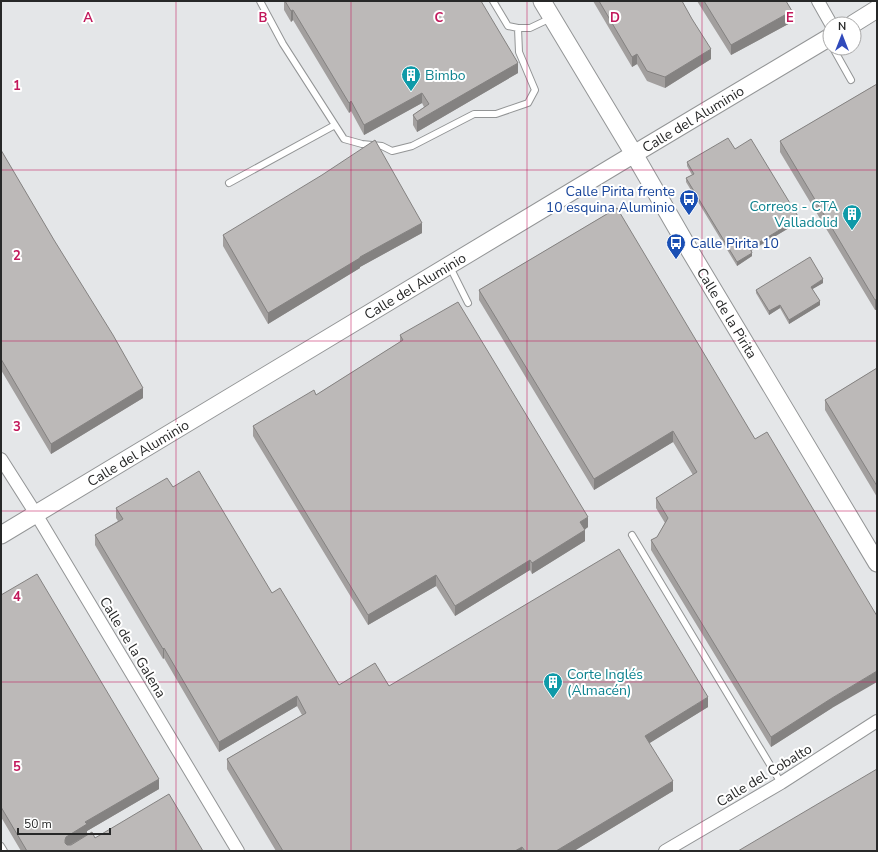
<svg xmlns="http://www.w3.org/2000/svg" width="878" height="852" viewBox="0 0 878 852" font-family="'Nunito Sans',sans-serif">
<rect width="100%" height="100%" fill="#e4e6e8"/>
<g fill="none" stroke-linecap="round" stroke-linejoin="round">
<defs>
<path id="lane" d="M260,1L283,44L344,139L362,144L382,146L392,151L412,146L474,114H496L528,103L535,90L519,52L518,28
M493,1L508,26L518,28H530L551,18
M833,48L851,80
M229,183L335,125
M450,267L468,303
M632,535L781,783
M1,846L4,851"/>
<path id="street" d="M818,1L831,24
M1,459L36,514L238,851
M665,851L781,783L877,721"/>
<path id="secondary" d="M542,1L634,154L690,251L877,563
M853,24L877,9
M1,535L634,154L830,37"/>
</defs>
<use href="#lane" stroke="#939596" stroke-width="8"/>
<use href="#street" stroke="#939596" stroke-width="14"/>
<use href="#secondary" stroke="#939596" stroke-width="19"/>
<use href="#lane" stroke="#fff" stroke-width="6"/>
<use href="#street" stroke="#fff" stroke-width="12"/>
<use href="#secondary" stroke="#fff" stroke-width="17"/>
</g>
<path fill="#a29f9e" d="M284,1H481L518,73L417,132L413,125V115L424,107L422,103L364,135L351,111L349,113L293,20L291,22L284,10Z
M593,1H682L711,59L665,88L647,81L637,64L632,67Z
M697,1H786L792,22L731,55Z
M877,84V309L875,310L780,152V141Z
M735,149L799,222L751,251L752,256L737,266L686,182V178L692,175L687,166V162Z
M1,150L143,398L51,454L1,370Z
M617,208L832,708L771,747L651,550V540L657,537L665,523L656,508V498L693,475L673,442L594,490L479,300V290Z
M422,233L360,267V268L268,324L223,246V235Z
M823,283L812,289L820,305L789,324L780,308L769,315L756,293V290Z
M400,335L588,527L584,530L585,541L532,574L530,570L455,616L436,586L368,625L253,436V426L316,395L400,342Z
M877,368V497L825,410V400Z
M173,487L272,593L339,685L389,686L708,707L649,743L673,791L574,851H276L227,769V759L302,715L297,706L219,752L164,658L163,659L95,545V535L118,521L116,518V508Z
M1,595L159,789L87,831V835L95,838L203,851H21L1,817Z"/>
<path fill="#848281" d="M293,10V20L291,22V11Z
M792,11V22L731,55V45Z
M711,49V59L665,88V77Z
M637,54V64L632,67V57Z
M518,63V73L417,132V121Z
M422,93V103L364,135V125Z
M351,101V111L349,113V103Z
M799,218V222L750,251V248Z
M422,223V233L360,267V268L268,324V313L360,257Z
M752,253V256L737,266V262Z
M823,279V283L811,290V287Z
M877,299V309L875,310V300Z
M820,301V305L789,324V320Z
M780,305V308L769,315V311Z
M143,388V398L51,454V444Z
M673,431V442L594,490V479Z
M588,517V527L580,533V522Z
M585,530V541L532,574V563Z
M530,560V570L455,616V606Z
M436,575V586L368,625V615Z
M164,648V658L163,659V649Z
M877,671V682L832,708L771,747V737L832,698Z
M297,696V706L219,752V742Z
M708,697V707L645,746V736Z
M159,779V789L87,831V835L66,847L65,840L66,837L85,822Z
M673,781V791L574,851H556Z
M522,847V851H515Z"/>
<path fill="#bcb9b8" stroke="#848281" d="M285,1H481L518,63L417,121L413,115L429,104L422,93L364,125L351,101L349,103L293,10L291,11Z
M599,1H682L692,19L711,49L665,77L647,71L637,54L632,57Z
M704,1H786L792,11L731,45Z
M877,84V299L875,300L780,141Z
M728,138L735,149L751,139L799,218L750,248L752,253L737,262L686,178L694,174L687,162Z
M375,140L422,223L360,257V258L268,313L223,235L322,175Z
M1,150L54,240L113,335L143,388L51,444L1,359Z
M617,208L755,439L767,432L877,616V671L832,698L771,737L651,540L657,537L668,518L656,498L697,472L673,431L594,479L479,290Z
M810,257L823,279L811,287L820,301L789,320L780,305L769,311L756,290Z
M458,302L588,517L580,522L585,530L532,563L530,560L455,606L436,575L368,615L253,426L314,390L316,395L403,340L400,335Z
M877,368V486L825,400Z
M199,471L272,593L280,588L339,685L375,663L389,686L619,549L708,697L645,736L673,781L556,851H525L522,847L515,851H283L227,759L306,713L297,696L219,742L164,648L163,649L95,535L123,519L116,508L167,478L173,487Z
M37,574L159,779L85,822L87,824L66,837L65,840V843L67,845H71L92,832L95,838L169,794L203,851H27L1,807V595Z
M877,769V851H738Z"/>
<path fill="none" stroke="#c2185b" stroke-width="1" stroke-opacity="0.55" d="M176,1V851M351,1V851M527,1V851M702,1V851M1,170H877M1,341H877M1,511H877M1,682H877"/>
<defs>
<symbol id="building-pin" viewBox="-11 -11 22 30"><path d="M0 17L-7.5 6A9.5 9.5 0 1 1 7.5 6Z" fill="#0f9aa8" stroke="#fff"/><path d="M-4-6H4V6H1V3H-1V6H-4ZM-2.5-4.3h1.7v1.8h-1.7ZM.8-4.3h1.7v1.8H.8ZM-2.5-1h1.7V.8h-1.7ZM.8-1h1.7V.8H.8Z" fill="#fff"/></symbol>
<symbol id="bus-pin" viewBox="-11 -11 22 30"><path d="M0 17L-7.5 6A9.5 9.5 0 1 1 7.5 6Z" fill="#1a4fb4" stroke="#fff"/><path d="M-5-6H5V4H4V6H2V4H-2V6H-4V4H-5ZM-3.5-4V0h7V-4ZM-3.5 1.2v1.5H-2V1.2ZM2 1.2v1.5H3.5V1.2Z" fill="#fff"/></symbol>
</defs>
<g fill-rule="evenodd">
<use href="#building-pin" x="400" y="64" width="22" height="30"/>
<use href="#bus-pin" x="678" y="188" width="22" height="30"/>
<use href="#building-pin" x="841" y="203" width="22" height="30"/>
<use href="#bus-pin" x="665" y="232" width="22" height="30"/>
<use href="#building-pin" x="542" y="671" width="22" height="30"/>
</g>
<g text-anchor="middle" stroke-width="4" stroke-linejoin="round" paint-order="stroke">
<g font-size="14" fill="#0d838f" stroke="#fff" text-anchor="start">
<text x="425" y="80">Bimbo</text>
<text x="838" y="211" text-anchor="end">Correos - CTA<tspan x="838" dy="16">Valladolid</tspan></text>
<text x="567" y="679">Corte Inglés<tspan x="567" dy="16">(Almacén)</tspan></text>
</g>
<g font-size="14" fill="#272828" stroke="#fff">
<text transform="translate(693 119) rotate(-31)" y="5">Calle del Aluminio</text>
<text transform="translate(415 286) rotate(-31)" y="5">Calle del Aluminio</text>
<text transform="translate(727 313) rotate(59)" y="5">Calle de la Pirita</text>
<text transform="translate(138 453) rotate(-31)" y="5">Calle del Aluminio</text>
<text transform="translate(133 647) rotate(59)" y="5">Calle de la Galena</text>
<text transform="translate(764 775) rotate(-31)" y="5">Calle del Cobalto</text>
</g>
<g font-size="14" fill="#164399" stroke="#fff" text-anchor="end">
<text x="675" y="196">Calle Pirita frente<tspan x="675" dy="16">10 esquina Aluminio</tspan></text>
<text x="690" y="248" text-anchor="start">Calle Pirita 10</text>
</g>
</g>
<g font-size="13" text-anchor="middle" font-weight="bold" fill="#c2185b" stroke="#fff" stroke-width="4" stroke-linejoin="round" paint-order="stroke">
<text x="88" y="22">A</text>
<text x="263" y="22">B</text>
<text x="439" y="22">C</text>
<text x="615" y="22">D</text>
<text x="790" y="22">E</text>
<text x="17" y="90">1</text>
<text x="17" y="260">2</text>
<text x="17" y="431">3</text>
<text x="17" y="601">4</text>
<text x="17" y="771">5</text>
</g>
<rect width="878" height="852" fill="none" stroke="#272828" stroke-width="4"/>
<g transform="translate(842 36)"><circle r="19" fill="#ffffff" stroke="#a9a9a9"/>
<path d="M0-3L7 15L0 10L-7 15Z" fill="#304abb"/>
<text y="-6" font-size="11" font-weight="bold" text-anchor="middle" fill="#272828">N</text>
</g>
<path d="M18 828v6h92v-6" fill="none" stroke="#272828" stroke-width="2"/>
<text x="24" y="828" font-size="12" fill="#272828" stroke="#ffffff" stroke-width="3" paint-order="stroke">50 m</text>
</svg>
